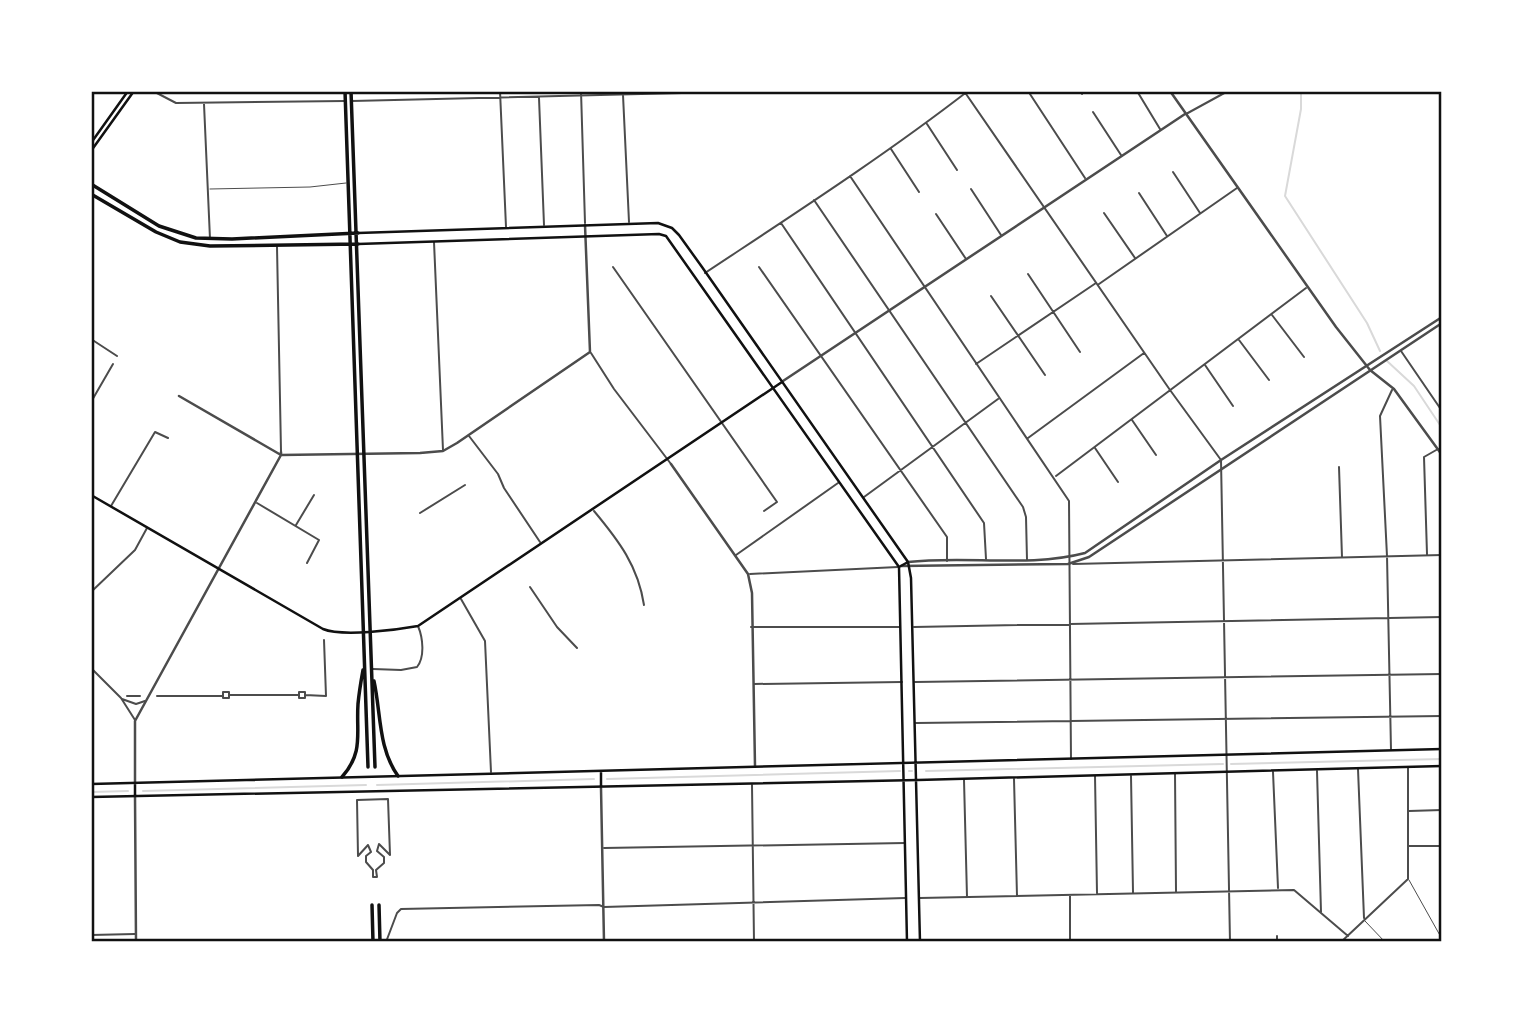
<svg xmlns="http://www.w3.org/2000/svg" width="1533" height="1033" viewBox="0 0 1533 1033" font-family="'Work Sans',sans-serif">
<rect width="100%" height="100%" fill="#fff"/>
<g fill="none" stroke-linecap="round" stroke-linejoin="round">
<path stroke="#d9d9d9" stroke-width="2" d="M1301,91V109L1285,196L1367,323L1380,351
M1387,361L1414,386L1442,428
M1231,764L1442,759
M909,771H912
M926,771L1223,764
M607,779L900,771
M377,785L594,779
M143,791L366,785
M91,792L128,791"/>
<path stroke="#4c4c4c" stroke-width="1" d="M210,189L310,187L346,183
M1409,880L1442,939
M1365,921L1385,942"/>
<path stroke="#4c4c4c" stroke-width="2" d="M223,692H229V698H223Z
M299,692H305V698H299Z
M229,695H299
M305,695L326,696L324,640
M127,696H140
M157,696H223
M388,799L390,855L379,844L377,851L384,857V863L376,870L377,877H373V870L366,862V856L371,852L368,845L358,856L357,800Z"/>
<path stroke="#4c4c4c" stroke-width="2" d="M153,91L176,103L345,101
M500,91L506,227
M581,91L585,223
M964,91L1170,390L1221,460L1230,942
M1028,91L1085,178
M1080,91L1082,94
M1137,91L1160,129
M623,95L629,222
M539,98L544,225
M352,101L764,91
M204,104L210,239
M1093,112L1121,155
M1186,114L1228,91
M927,124L957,170
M891,149L919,192
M1173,172L1200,213
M850,176L1069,501L1071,759
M971,189L1001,235
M1139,193L1167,236
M814,200L1023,507L1026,517L1027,560
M1104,213L1135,258
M936,214L966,259
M781,223L984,523L986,559
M434,242L443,450
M277,247L281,451
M613,267L777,502L764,511
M759,267L947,537V561
M705,273C794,214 884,156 968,91
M1028,274L1080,352
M1099,284L1237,188
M991,296L1045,375
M1272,315L1304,357
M91,339L117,356
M1239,340L1269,380
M1401,351L1442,411
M591,353L614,389L671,464
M976,364L1096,283
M1205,365L1233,406
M91,402L113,364
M1132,420L1156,455
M469,436L498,474L504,488L540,542
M1028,438L1144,353
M1095,448L1118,482
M1339,467L1342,557
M1056,476L1306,288
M864,497L998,399
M257,503L319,540L307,563
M111,506L155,432L168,438
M594,511C619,541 638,566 644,605
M420,513L465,485
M296,525L314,495
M1427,554L1424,457L1438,449
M736,555L838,483
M1073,564L1442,555
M750,574L898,567
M530,587L557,627L577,648
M91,592L135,550L147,528
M461,599L485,641L491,772
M751,627H900
M914,627L1442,617
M91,668L121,698L135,720
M373,669L401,670L417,667C425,657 423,638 418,626
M915,682L1442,674
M754,684L902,682
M122,699L136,704L145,701
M916,723L1442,716
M1391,750L1387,556L1380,416L1392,390
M1358,769L1364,918
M1317,771L1321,912
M1273,772L1278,888
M1175,774L1176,891
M1095,776L1097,893
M1131,776L1133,892
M1014,779L1017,896
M964,780L967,897
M752,785L754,942
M1409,811L1442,810
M1409,846H1442
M604,848L905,843
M1070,895V942
M920,898L1294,890L1348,936
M91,935L135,934
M386,942L397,913L401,909L599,905L604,907L905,898
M1240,942L1269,940
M1277,942V936
M1341,942L1408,879V767"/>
<path stroke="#4c4c4c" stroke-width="2.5" d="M1170,91L1336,327L1370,370L1394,389L1442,455
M783,381L1185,114
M179,396L281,455L420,453L443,451L457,443L590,352L585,225
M671,464L748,574L752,593L755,766
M908,562C966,555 1028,568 1085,553L1221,460L1442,317
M901,566L1068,564L1089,557L1442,323
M135,782V721L281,455V452
M601,788L604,942
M135,796L136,942"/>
<path stroke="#111" stroke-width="2.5" d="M91,143L128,91
M91,151L134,91
M358,233L658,223L672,228L679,235L702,267L908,562
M358,244L659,234L666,236L899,567L907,942
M91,495L323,629C342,637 396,630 418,626L782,382
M899,567L908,562L911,578L920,942
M601,771V787
M91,784L1442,749
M135,796V783
M91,797L918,780L1442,766"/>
<path stroke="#111" stroke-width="3.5" d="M345,91L368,767
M351,91L375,767
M91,184L159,226L196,238L232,239L358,233
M91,194L156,232L180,242L210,246L358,244
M374,681C381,713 378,748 398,776
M342,777C364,752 356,734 358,704C359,693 361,681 363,670
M372,905L373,942
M379,905L380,942"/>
</g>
<rect width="1533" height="1033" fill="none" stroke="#ffffff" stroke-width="186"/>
<rect x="93" y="93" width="1347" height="847" fill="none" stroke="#111" stroke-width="2.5"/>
</svg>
